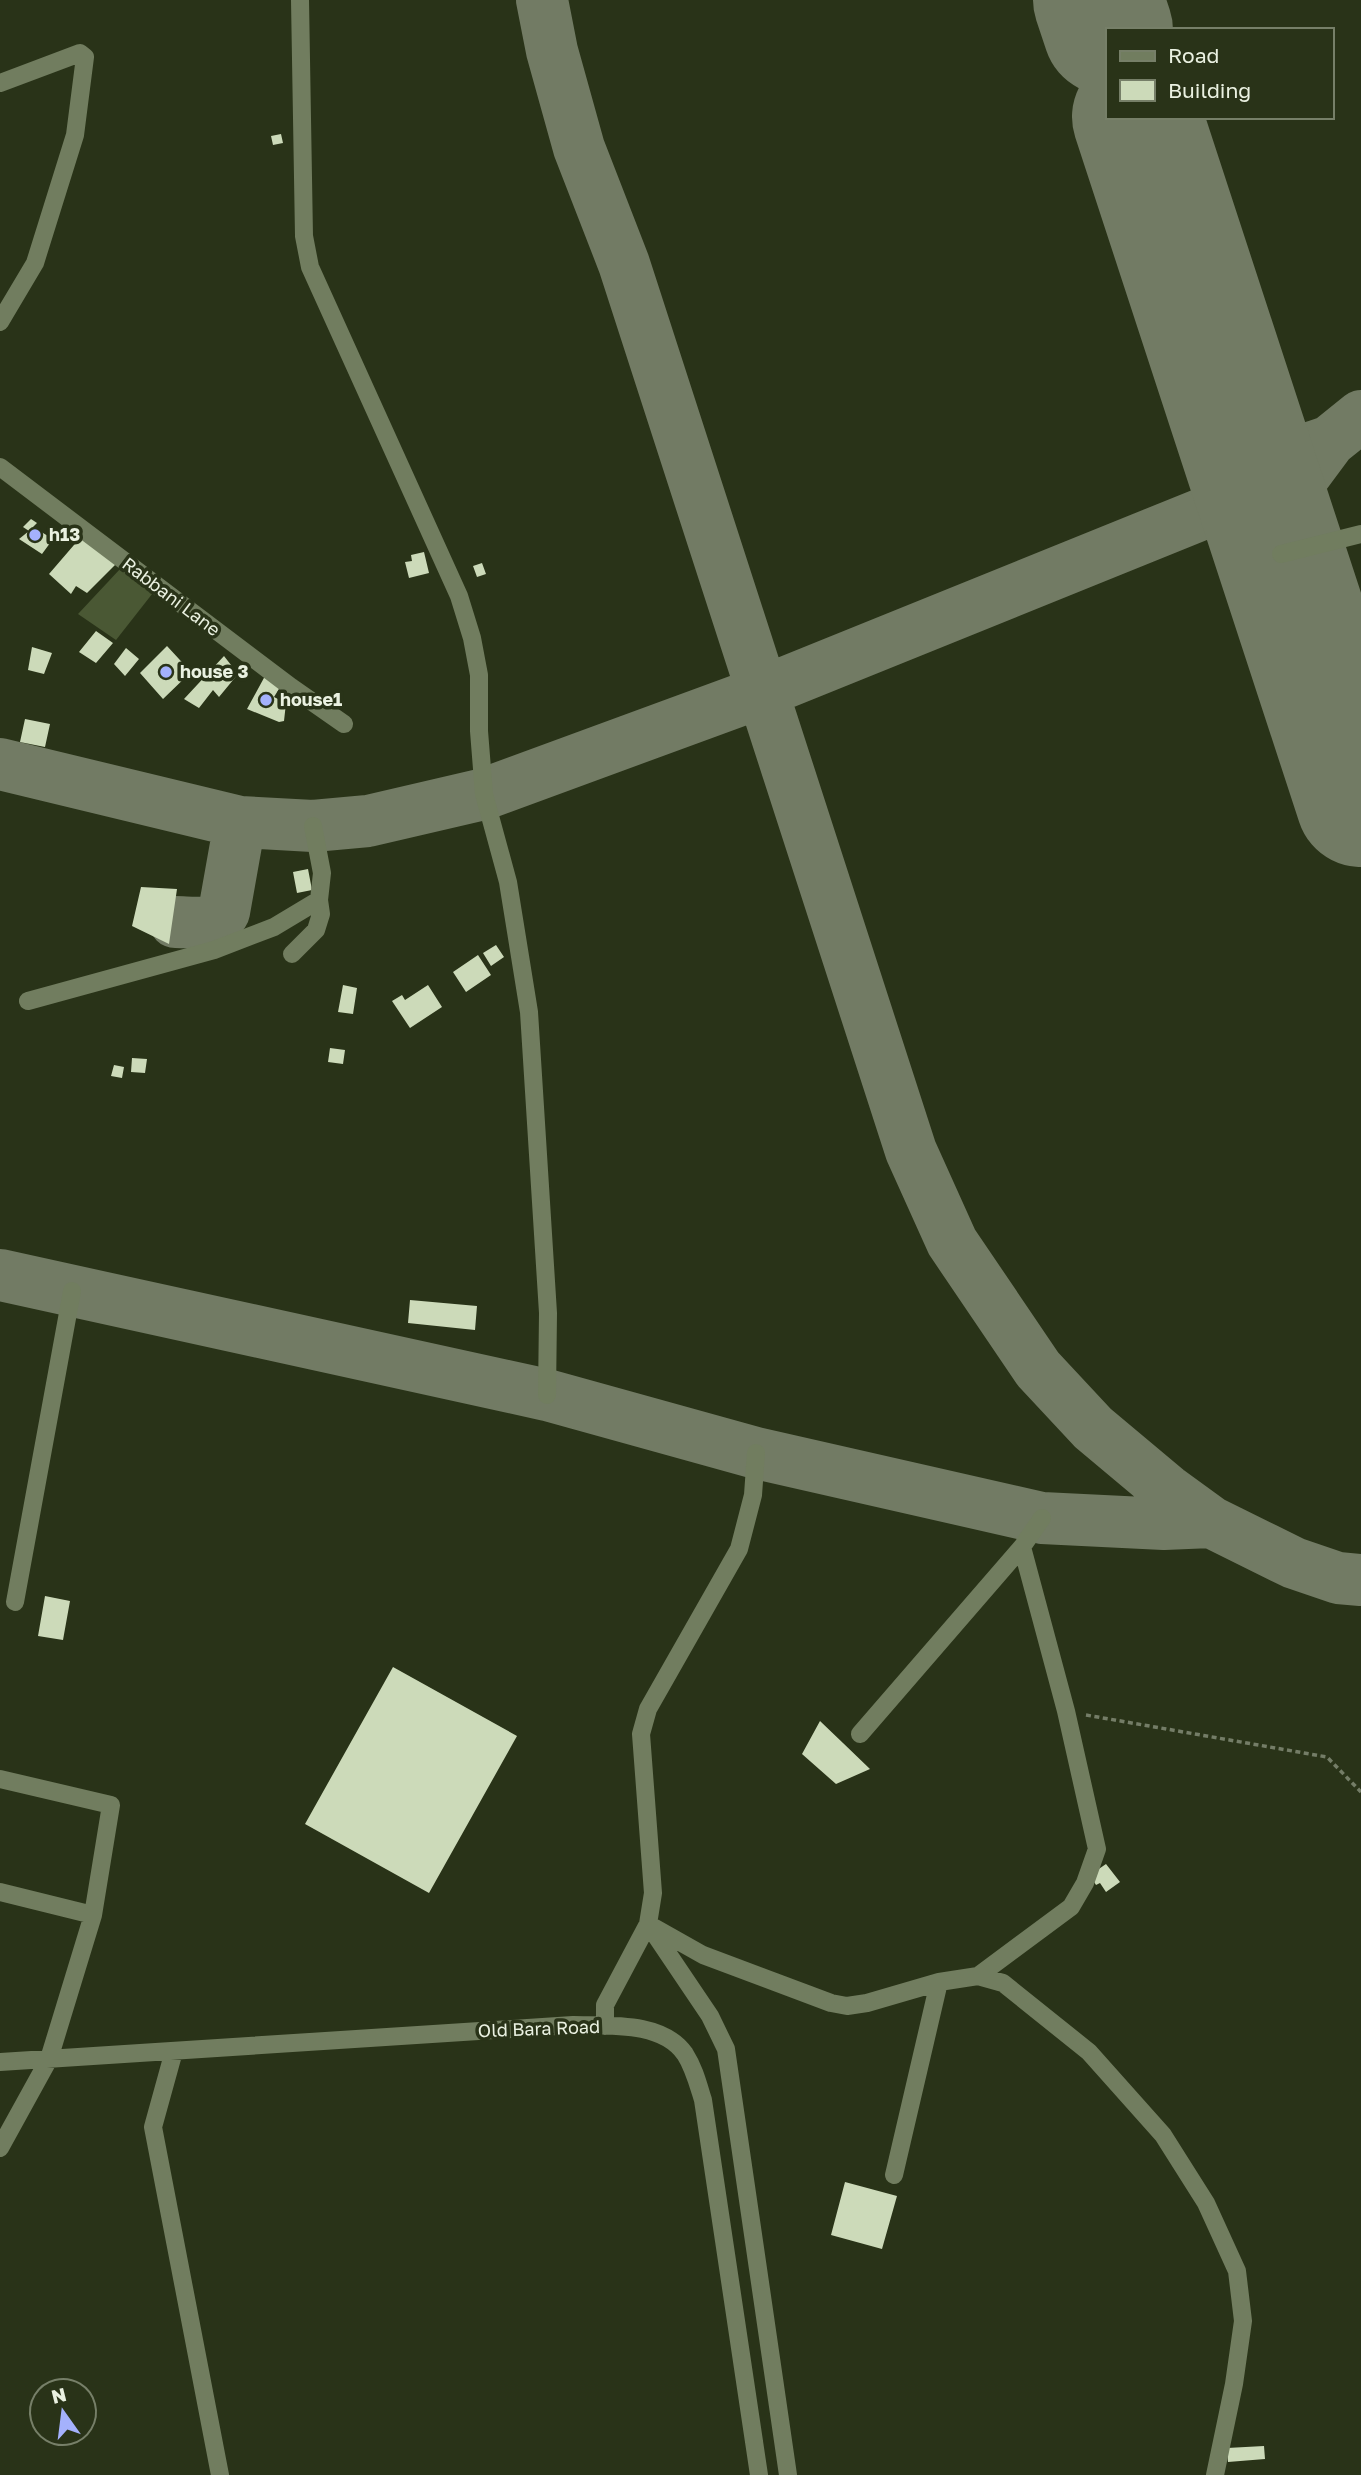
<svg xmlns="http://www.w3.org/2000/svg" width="1361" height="2475" viewBox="0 0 1361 2475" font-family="'Golos Text',sans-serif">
<rect width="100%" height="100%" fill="#293318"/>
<path fill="#4a5834" d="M121,568L156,589L116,640L78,614Z"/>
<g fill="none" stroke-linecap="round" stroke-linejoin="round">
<path stroke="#727b64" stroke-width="52" d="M542,0L552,51L579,148L624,264L911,1151L952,1242L1038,1369L1093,1428L1167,1490L1211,1522
M1240,434C1267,464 1297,453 1330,441
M1281,554L1279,527L1282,509L1290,495L1330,441L1361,416
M0,764L240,822L313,826L368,821L484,794L762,692L1259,491
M175,922C192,922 213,927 224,912L240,822
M0,1275L547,1395L756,1453L1042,1518L1164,1524L1211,1522L1294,1563L1338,1578L1361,1580"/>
<path stroke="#727b64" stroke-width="130" d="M1098,0L1108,30
M1137,117L1361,802"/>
</g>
<path fill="#ccdab9" d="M281,134L283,143L273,145L271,136Z
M31,519L37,523L33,527L53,539L42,554L19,539L29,531L23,527Z
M80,538L116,564L87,593L76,586L71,594L49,574Z
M424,552L429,573L409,578L405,562L412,561L411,555Z
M482,563L486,574L477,577L473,566Z
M96,631L113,643L96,663L79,652Z
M167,646L191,672L163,699L140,673Z
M32,647L52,653L44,674L28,670Z
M126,648L139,659L125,676L114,664Z
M224,656L238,674L219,697L213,690L199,708L184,699Z
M265,676L282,684L274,697L286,703L284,721L279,722L247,709Z
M25,719L50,724L45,747L20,742Z
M308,869L312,890L297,893L293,872Z
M141,887L177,889L169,944L132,926Z
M496,945L504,957L491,966L483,953Z
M478,955L491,975L466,992L453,972Z
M343,985L357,988L353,1014L338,1012Z
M428,985L442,1007L410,1028L392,1001L402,995L405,1000Z
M330,1048L345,1050L343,1064L328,1062Z
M132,1058L147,1059L145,1073L131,1072Z
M114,1065L124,1067L122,1078L111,1076Z
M410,1300L477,1306L475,1330L408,1323Z
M45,1596L70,1601L63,1640L38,1636Z
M393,1667L517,1736L429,1893L305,1824Z
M820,1721L843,1743L870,1769L836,1784L802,1754Z
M1106,1864L1120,1882L1106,1892L1100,1883L1096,1885L1090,1875Z
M845,2182L897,2196L882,2249L831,2235Z
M1264,2446L1265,2459L1228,2462L1227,2448Z"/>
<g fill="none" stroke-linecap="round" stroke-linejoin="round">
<path stroke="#747d67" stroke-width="3.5" stroke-dasharray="5 3.5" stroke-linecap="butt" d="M1086,1715L1327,1757L1361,1792"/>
<path stroke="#717d5f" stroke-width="18" d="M300,0L304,236L310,267L459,596L472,638L479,675V731L484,794L508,882L529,1012L548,1313L547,1395
M0,83L80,53L85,57L75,135L35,263L0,322
M0,467L291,687L344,724
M1281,554L1361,534
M292,954L316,930L321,914L319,900L322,873L313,826
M28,1001L214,950L274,927L319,900
M756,1453L753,1495L739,1549L648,1709L641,1734L653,1893L648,1924L703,1955L831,2003L847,2006L867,2003L939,1982L978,1976L1003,1983L1089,2052L1163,2135L1206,2203L1237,2271L1243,2321L1234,2384L1215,2475
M15,1602L72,1291
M860,1734L1022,1547L1042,1518
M0,1779L111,1805L93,1915L49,2059L0,2148
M0,1892L93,1915
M978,1976L1071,1907L1085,1883L1097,1849L1066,1711L1022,1547
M605,2026V2005L648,1924L710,2016L726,2049L788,2475
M174,2051L153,2127L220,2475
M0,2062L573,2025C609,2026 662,2021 685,2054C694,2068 698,2084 703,2100L759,2475
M894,2175L939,1982"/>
</g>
<g fill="#a4b1fc" stroke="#293318" stroke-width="2.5">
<circle cx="35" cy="535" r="7"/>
<circle cx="166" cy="672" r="7"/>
<circle cx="266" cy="700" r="7"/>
</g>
<g text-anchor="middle" stroke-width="7" stroke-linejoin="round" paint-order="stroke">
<g font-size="18" font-weight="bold" fill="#eaf1e1" stroke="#293318" text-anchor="start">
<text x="49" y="541">h13</text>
<text x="180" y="678">house 3</text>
<text x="280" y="706">house1</text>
</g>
<g font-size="18" fill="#eaf1e1" stroke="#293318">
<text transform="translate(171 597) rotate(37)" y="6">Rabbani Lane</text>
<text transform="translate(539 2029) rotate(-2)" y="6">Old Bara Road</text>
</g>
</g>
<rect x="1106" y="28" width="228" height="91" fill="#293318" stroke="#767f68" stroke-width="2"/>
<rect x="1120" y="51" width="35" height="10" fill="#717d5f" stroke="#767f68" stroke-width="2"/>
<text x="1168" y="63" font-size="21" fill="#eaf1e1">Road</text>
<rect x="1120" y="80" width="35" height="21" fill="#ccdab9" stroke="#767f68" stroke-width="2"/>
<text x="1168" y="98" font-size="21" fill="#eaf1e1">Building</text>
<g transform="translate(63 2412) rotate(346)"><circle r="33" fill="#293318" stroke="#767f68" stroke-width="2"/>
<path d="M0-5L12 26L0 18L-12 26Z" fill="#a4b1fc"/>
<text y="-10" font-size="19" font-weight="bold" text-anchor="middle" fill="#eaf1e1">N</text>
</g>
</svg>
